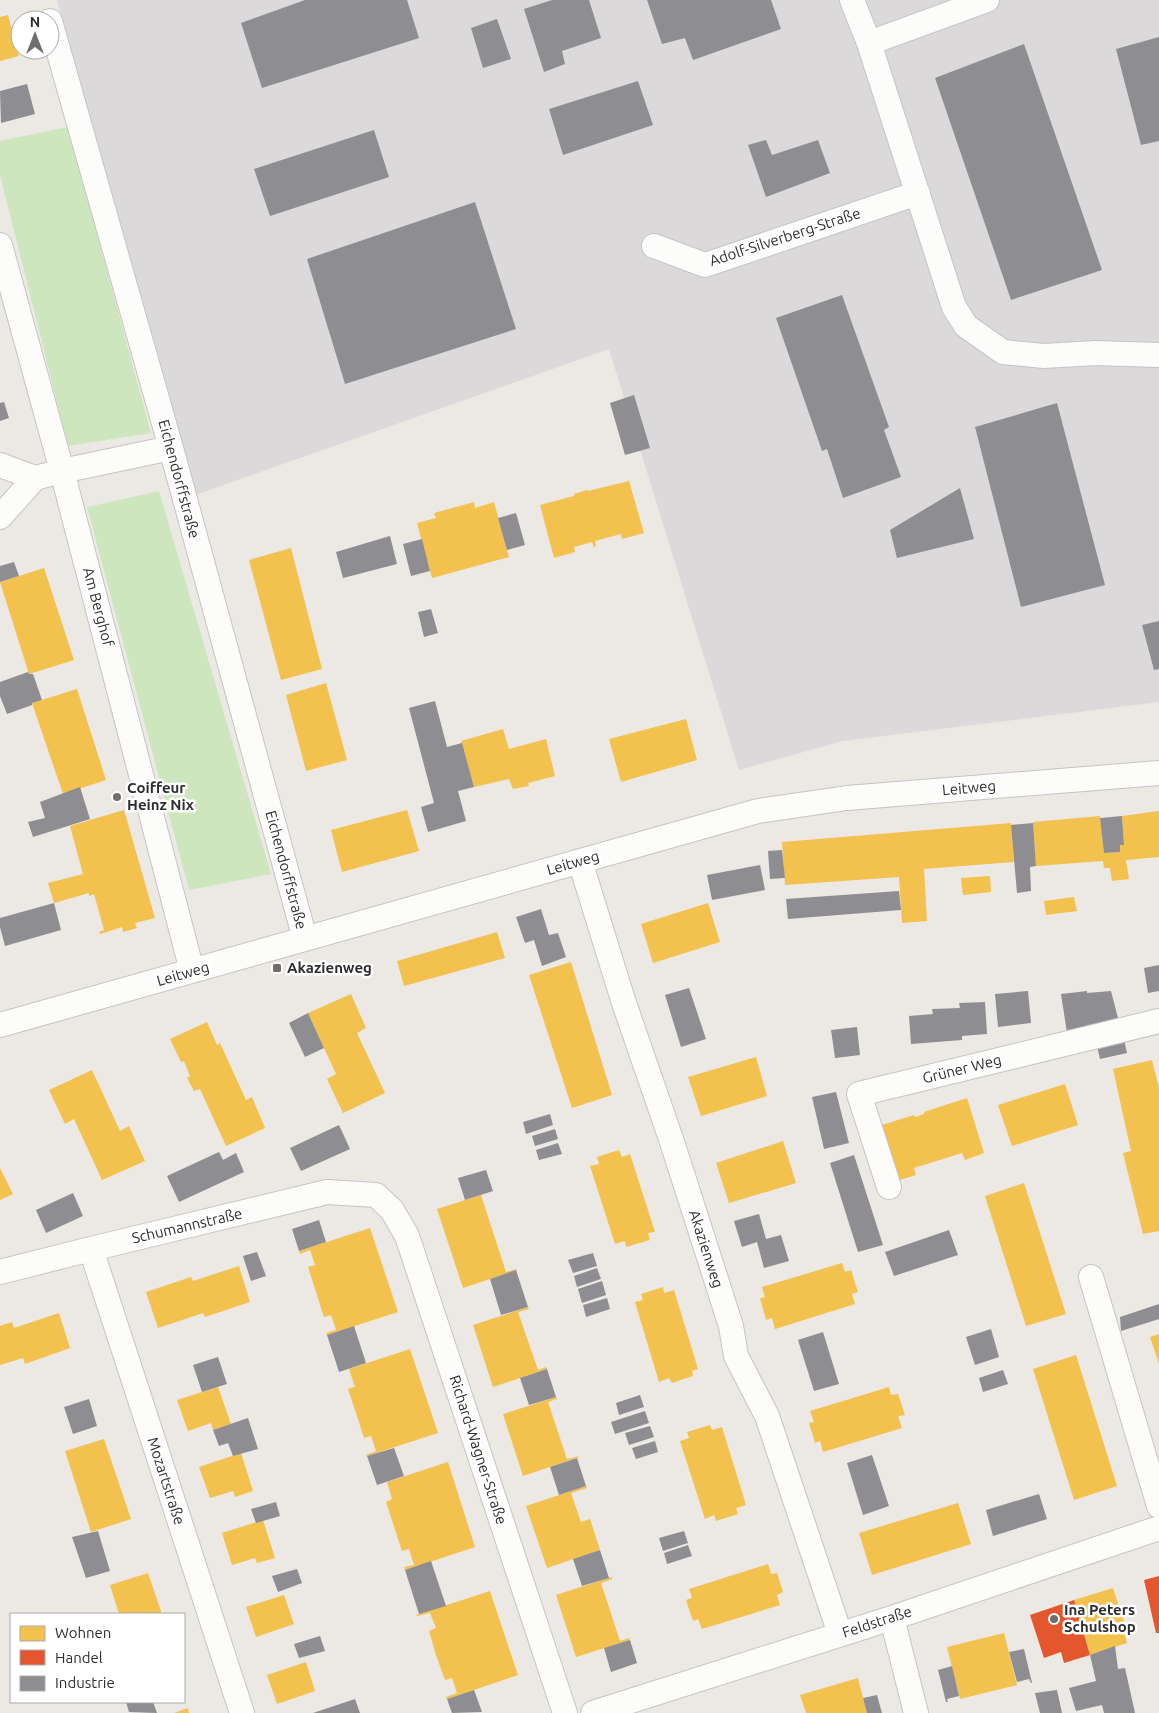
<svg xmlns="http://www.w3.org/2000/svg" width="1159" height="1713" viewBox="0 0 1159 1713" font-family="Ubuntu,sans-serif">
<rect width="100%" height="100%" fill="#ece8e4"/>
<path fill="#dcd9db" d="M57,0H1159V702L843,741L739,770L609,349L184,499Z"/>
<path fill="#cee6be" d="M68,127L151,433L68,446L0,175V141Z
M159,491L271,874L189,890L87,507Z"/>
<path fill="#f2c14e" d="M8,15L19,56L0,61V17Z
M629,481L644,533L622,539L621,534L595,541L596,546L594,547L592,542L574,547L575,552L554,558L540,505L574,496V494L587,490L588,491Z
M474,502L475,508L494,502L509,557L432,578L417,523L436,518L434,513Z
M291,548L322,669L281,680L249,560Z
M44,568L74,660L29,674L0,582Z
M326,683L347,760L306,771L286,695Z
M77,689L106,780L63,794L32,703Z
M686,719L697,760L621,782L609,739Z
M503,729L509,749L546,739L555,776L528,783L529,786L513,789L509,779L474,787L461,741Z
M124,810L155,918L135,923L137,928L123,932L122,927L100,934L99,932L104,930L94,894L89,896V893L54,903L48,883L83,874L70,826Z
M407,810L419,851L342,872L331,830Z
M1159,811V857L1126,860L1129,879L1112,881L1110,868H1104L1103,861L1036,866L1033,822L1100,816L1104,853L1120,852V845H1124L1122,816Z
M1011,823L1014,862L924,869L927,921L902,923L899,877L785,885L782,842Z
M990,876L991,892L963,895L961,878Z
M1074,897L1077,911L1046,915L1044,901Z
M708,903L720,942L653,963L641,924Z
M497,932L505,958L404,986L397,961Z
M571,962L612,1095L572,1108L529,975Z
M351,994L366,1028L357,1033L385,1093L343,1113L327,1079L336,1074L308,1013Z
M207,1022L217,1045L220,1043L246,1100L252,1097L265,1128L226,1146L200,1089L194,1091L187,1078L190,1076L184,1061L181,1062L170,1039Z
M756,1057L767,1096L701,1116L688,1077Z
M1152,1060L1159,1088V1231L1143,1234L1123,1153L1131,1151L1113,1069Z
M92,1070L120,1131L129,1126L145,1161L102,1180L74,1119L65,1124L49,1090Z
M1065,1084L1078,1125L1012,1146L998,1105Z
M967,1098L984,1153L965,1160L962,1153L914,1168L916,1175L896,1181L879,1126L914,1115L915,1117L924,1114V1112Z
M783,1141L796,1183L729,1203L716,1163Z
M619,1150L622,1157L630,1154L655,1232L648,1233L650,1240L626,1247L625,1241L615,1244L590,1166L599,1164L597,1157Z
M0,1168L13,1194L0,1200Z
M1024,1183L1066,1314L1026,1326L985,1196Z
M481,1195L506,1272L516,1269L517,1270L463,1288L437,1209Z
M370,1228L398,1312L327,1335L326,1333L336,1330L331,1315L324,1317L308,1267L315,1265L310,1250L300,1254L299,1251Z
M842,1263L845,1272L851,1270L858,1292L852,1294L855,1304L775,1329L772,1318L766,1320L760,1298L765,1297L762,1287Z
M239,1266L250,1302L205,1317L203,1313L158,1328L146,1292L191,1277L193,1281Z
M663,1287L664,1293L674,1290L698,1369L692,1371L693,1376L672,1383L669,1378L659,1382L635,1302L643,1300L641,1294Z
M528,1307L529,1309L518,1312L538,1370L546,1367L547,1369L493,1387L473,1325Z
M59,1313L70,1348L25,1364L23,1358L0,1365V1326L12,1322L14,1328Z
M1159,1334V1364L1150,1337Z
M410,1349L438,1433L367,1456L366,1455L376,1451L371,1436L364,1438L356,1413L348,1389L355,1387L349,1369Z
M1076,1355L1117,1486L1074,1500L1033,1369Z
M218,1387L231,1424L213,1430L211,1423L188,1431L177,1400Z
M889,1387L891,1395L898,1394L905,1415L898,1416L902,1428L823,1452L820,1441L815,1443L809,1423L814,1422L810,1411Z
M556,1397L557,1399L548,1402L567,1459L579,1456V1457L523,1476L503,1414Z
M710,1425L712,1430L722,1427L746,1505L736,1508L738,1514L716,1521L714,1515L705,1519L680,1441L689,1438L687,1432Z
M104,1439L131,1519L91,1532L65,1451Z
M241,1453L253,1491L235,1497L233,1491L210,1498L199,1467Z
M448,1462L475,1547L405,1570L404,1567L414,1565L409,1549L402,1551L386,1502L392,1499L387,1482Z
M586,1486L587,1488L571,1493L581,1522L590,1519L600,1550L547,1568L526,1506Z
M958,1503L971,1544L872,1575L859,1533Z
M263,1520L275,1558L257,1563L255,1558L232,1565L222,1533Z
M768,1564L771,1574L777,1573L783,1592L777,1595L780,1605L702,1629L698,1619L693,1621L686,1600L692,1598L689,1589Z
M148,1573L162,1614H119L110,1585Z
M612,1577V1579L601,1583L620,1641L629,1638L630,1640L576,1657L556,1595Z
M1113,1588L1127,1630L1124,1631L1127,1643L1090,1655L1074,1600Z
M490,1591L518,1675L447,1699L446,1697L457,1693L452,1678L445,1680L436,1655L429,1631L436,1628L430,1613L417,1616L416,1615Z
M284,1595L294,1624L256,1637L246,1607Z
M1004,1633L1017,1685L960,1699L947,1647Z
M306,1662L315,1691L277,1704L267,1675Z
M858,1678L867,1713H806L800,1695Z
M188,1708L189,1713H174Z"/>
<path fill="#e4572e" d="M1159,1576V1633H1156L1144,1580Z
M1074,1600L1090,1655L1064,1663L1061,1652L1044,1658L1030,1615Z"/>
<path fill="#8d8d92" d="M305,0H407L419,38L262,88L241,23Z
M552,0H589L601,38L562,51L565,64L544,72L524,9Z
M647,0H771L781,29L693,60L685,38L662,44Z
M497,19L511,59L483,68L471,28Z
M1159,37V141L1141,145L1116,49Z
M1024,44L1102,270L1011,300L935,78Z
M638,81L653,125L563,155L549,109Z
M27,84L35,114L1,123L0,91Z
M374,130L389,177L270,216L254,169Z
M766,140L772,155L818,140L830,173L766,197L748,145Z
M475,202L516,329L345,384L307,259Z
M842,295L889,427L884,430L901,477L843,498L827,449L822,451L776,318Z
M634,395L650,448L625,455L610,403Z
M4,402L9,418L0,421V403Z
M1057,403L1105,585L1021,607L975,427Z
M960,488L974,539L897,558L890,530Z
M516,513L525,545L507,550L498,518Z
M390,536L397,564L343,578L336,552Z
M422,539L430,571L411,576L403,544Z
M14,562L19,576L0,582V566Z
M431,609L438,633L424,637L418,612Z
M1159,621V669L1154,670L1142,625Z
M28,672L29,674H33L42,700L32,703V705L7,714L0,696V682Z
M435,701L447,747L462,743L474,787L458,791L466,821L428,832L421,807L434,803L409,708Z
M80,787L90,819L33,837L28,822L45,818L40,802Z
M1122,816L1124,845H1120V852L1104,853L1100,818Z
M1033,823L1036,866L1030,867L1031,891L1017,893L1011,825Z
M782,850L785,878L770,879L768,851Z
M760,865L765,890L712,900L707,875Z
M899,891L901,910L788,919L786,899Z
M54,903L61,930L5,946L0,927V918Z
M541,909L549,935L558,933L566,957L542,966L534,940L525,943L516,917Z
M1159,965V991L1148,993L1144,968Z
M689,988L706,1039L681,1047L665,995Z
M1028,991L1031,1023L998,1027L995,994Z
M1087,991V993L1111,991L1119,1022L1067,1033L1061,994Z
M985,1002L987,1034L962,1036V1040L911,1044L909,1016L933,1014L932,1009L960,1008L959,1003Z
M308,1013L324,1048L305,1057L289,1023Z
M857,1027L860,1055L835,1058L831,1030Z
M1124,1039L1127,1053L1100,1059L1097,1046Z
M836,1092L849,1143L824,1149L812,1097Z
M550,1114L553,1125L526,1134L523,1122Z
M339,1125L350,1149L301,1171L290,1148Z
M555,1129L558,1139L535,1146L532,1136Z
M558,1143L562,1154L539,1160L536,1150Z
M219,1152L223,1160L236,1153L244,1172L179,1202L167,1176Z
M854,1155L883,1245L858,1252L830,1163Z
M486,1170L493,1191L465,1200L458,1178Z
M73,1193L83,1216L46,1233L36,1210Z
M759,1214L766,1239L781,1235L789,1261L764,1268L757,1242L742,1247L734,1221Z
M319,1220L326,1242L299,1251L292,1229Z
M949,1230L958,1255L894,1276L885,1252Z
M257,1252L266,1276L251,1281L243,1256Z
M593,1253L597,1266L573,1273L568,1260Z
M597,1268L601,1279L577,1287L574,1276Z
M516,1270L528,1307L501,1315L490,1279Z
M602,1281L606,1295L582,1303L578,1289Z
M607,1298L610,1309L586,1317L583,1305Z
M1159,1304V1319L1121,1331L1120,1317Z
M354,1326L366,1363L339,1372L327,1335Z
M991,1329L999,1357L975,1365L966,1337Z
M823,1332L839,1384L814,1391L798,1340Z
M218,1357L227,1384L202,1392L193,1365Z
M547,1369L556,1397L529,1405L520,1378Z
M1003,1370L1008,1384L983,1392L979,1378Z
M640,1395L644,1407L619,1415L616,1403Z
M89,1399L97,1426L73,1434L64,1407Z
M645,1411L649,1423L615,1434L611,1422Z
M248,1418L258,1449L233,1456L228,1443L219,1446L213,1430Z
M650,1426L654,1437L629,1445L625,1433Z
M655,1441L658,1452L636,1459L632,1448Z
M394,1448L404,1476L377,1485L367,1456Z
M872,1455L889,1506L863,1515L847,1463Z
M577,1458L586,1486L559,1495L550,1467Z
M1039,1494L1047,1519L993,1536L986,1510Z
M276,1502L280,1516L256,1523L251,1509Z
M98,1531L110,1571L86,1578L72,1537Z
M684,1531L688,1543L663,1551L659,1538Z
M688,1545L692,1556L667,1564L664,1553Z
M600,1550L609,1578L582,1586L573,1559Z
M431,1561L446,1606L419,1614L405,1570Z
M297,1569L302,1583L278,1592L272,1576Z
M320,1636L325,1651L299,1658L294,1644Z
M630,1640L637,1663L611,1672L604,1648Z
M1115,1646L1118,1669L1125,1668L1135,1713H1104L1102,1705L1076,1711L1069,1688L1096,1681L1090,1655Z
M1024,1649L1032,1683H1031L1029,1679L1017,1682L1009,1652Z
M952,1666L959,1696L947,1699L948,1702H946L938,1670Z
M474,1690L482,1712L452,1713L447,1699Z
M1057,1690L1062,1713H1040L1035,1693Z
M877,1695L882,1713H867L863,1698Z
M355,1699L360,1713H313Z
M126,1702H153L157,1713L129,1712Z"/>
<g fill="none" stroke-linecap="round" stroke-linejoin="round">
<defs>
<path id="street" d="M852,0L869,43L954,307L966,326L1003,352L1044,356L1095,353L1159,355
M50,21L171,448L305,939
M869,43L987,0
M0,245L62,471L192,971
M654,246L705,265L918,193
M0,465L35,478
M0,517L35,478L62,471L171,448
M580,861L623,1000L672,1142L731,1326L736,1356L767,1416L840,1634
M0,1025L758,811L847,798L1159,773
M889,1187L859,1094L1159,1021
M91,1249L242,1713
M0,1272L91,1249L327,1192L376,1195L392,1210L407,1236L565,1713
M1091,1277L1159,1506
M892,1618L916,1713
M593,1713L892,1618L1159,1528"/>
</defs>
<use href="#street" stroke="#c5c4c5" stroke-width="26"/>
<use href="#street" stroke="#fcfcfb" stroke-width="24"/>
</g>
<g fill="#706f6e" stroke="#fff" stroke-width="2">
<circle cx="117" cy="797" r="5"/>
<rect x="272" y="963" width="10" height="10" rx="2.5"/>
<circle cx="1054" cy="1619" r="5"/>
</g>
<g text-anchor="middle" stroke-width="5" stroke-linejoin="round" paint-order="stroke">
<g font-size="15" fill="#2e2e2e" stroke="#fff">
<text transform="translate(785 237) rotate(-18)" y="5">Adolf-Silverberg-Straße</text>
<text transform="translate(179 479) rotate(75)" y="5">Eichendorffstraße</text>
<text transform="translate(98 607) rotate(75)" y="5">Am Berghof</text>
<text transform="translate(969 788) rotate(-5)" y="5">Leitweg</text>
<text transform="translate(573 863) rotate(-16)" y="5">Leitweg</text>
<text transform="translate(286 870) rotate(75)" y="5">Eichendorffstraße</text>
<text transform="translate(183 974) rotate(-16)" y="5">Leitweg</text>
<text transform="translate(962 1069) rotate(-14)" y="5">Grüner Weg</text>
<text transform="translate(187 1226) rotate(-13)" y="5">Schumannstraße</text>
<text transform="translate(706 1249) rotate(72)" y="5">Akazienweg</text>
<text transform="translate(478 1450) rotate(72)" y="5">Richard-Wagner-Straße</text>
<text transform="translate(166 1481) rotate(72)" y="5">Mozartstraße</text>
<text transform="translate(877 1622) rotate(-18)" y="5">Feldstraße</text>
</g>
<g font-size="15" font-weight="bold" fill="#2e2e2e" stroke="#fff" text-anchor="start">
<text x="127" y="793">Coiffeur<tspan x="127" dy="17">Heinz Nix</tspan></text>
<text x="287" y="973">Akazienweg</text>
<text x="1064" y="1615">Ina Peters<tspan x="1064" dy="17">Schulshop</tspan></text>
</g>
</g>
<rect x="10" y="1613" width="175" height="90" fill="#ffffff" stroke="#ababab"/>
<rect x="20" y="1626" width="25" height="15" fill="#f2c14e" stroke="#ababab"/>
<text x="55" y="1638" font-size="15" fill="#2e2e2e">Wohnen</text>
<rect x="20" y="1650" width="25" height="15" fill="#e4572e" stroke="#ababab"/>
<text x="55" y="1663" font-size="15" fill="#2e2e2e">Handel</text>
<rect x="20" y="1676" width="25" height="15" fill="#8d8d92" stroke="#ababab"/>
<text x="55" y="1688" font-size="15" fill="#2e2e2e">Industrie</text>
<g transform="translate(35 35)"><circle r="24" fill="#ffffff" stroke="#ababab"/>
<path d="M0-4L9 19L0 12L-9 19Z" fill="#706f6e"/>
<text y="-8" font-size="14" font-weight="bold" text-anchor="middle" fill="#2e2e2e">N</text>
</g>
</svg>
